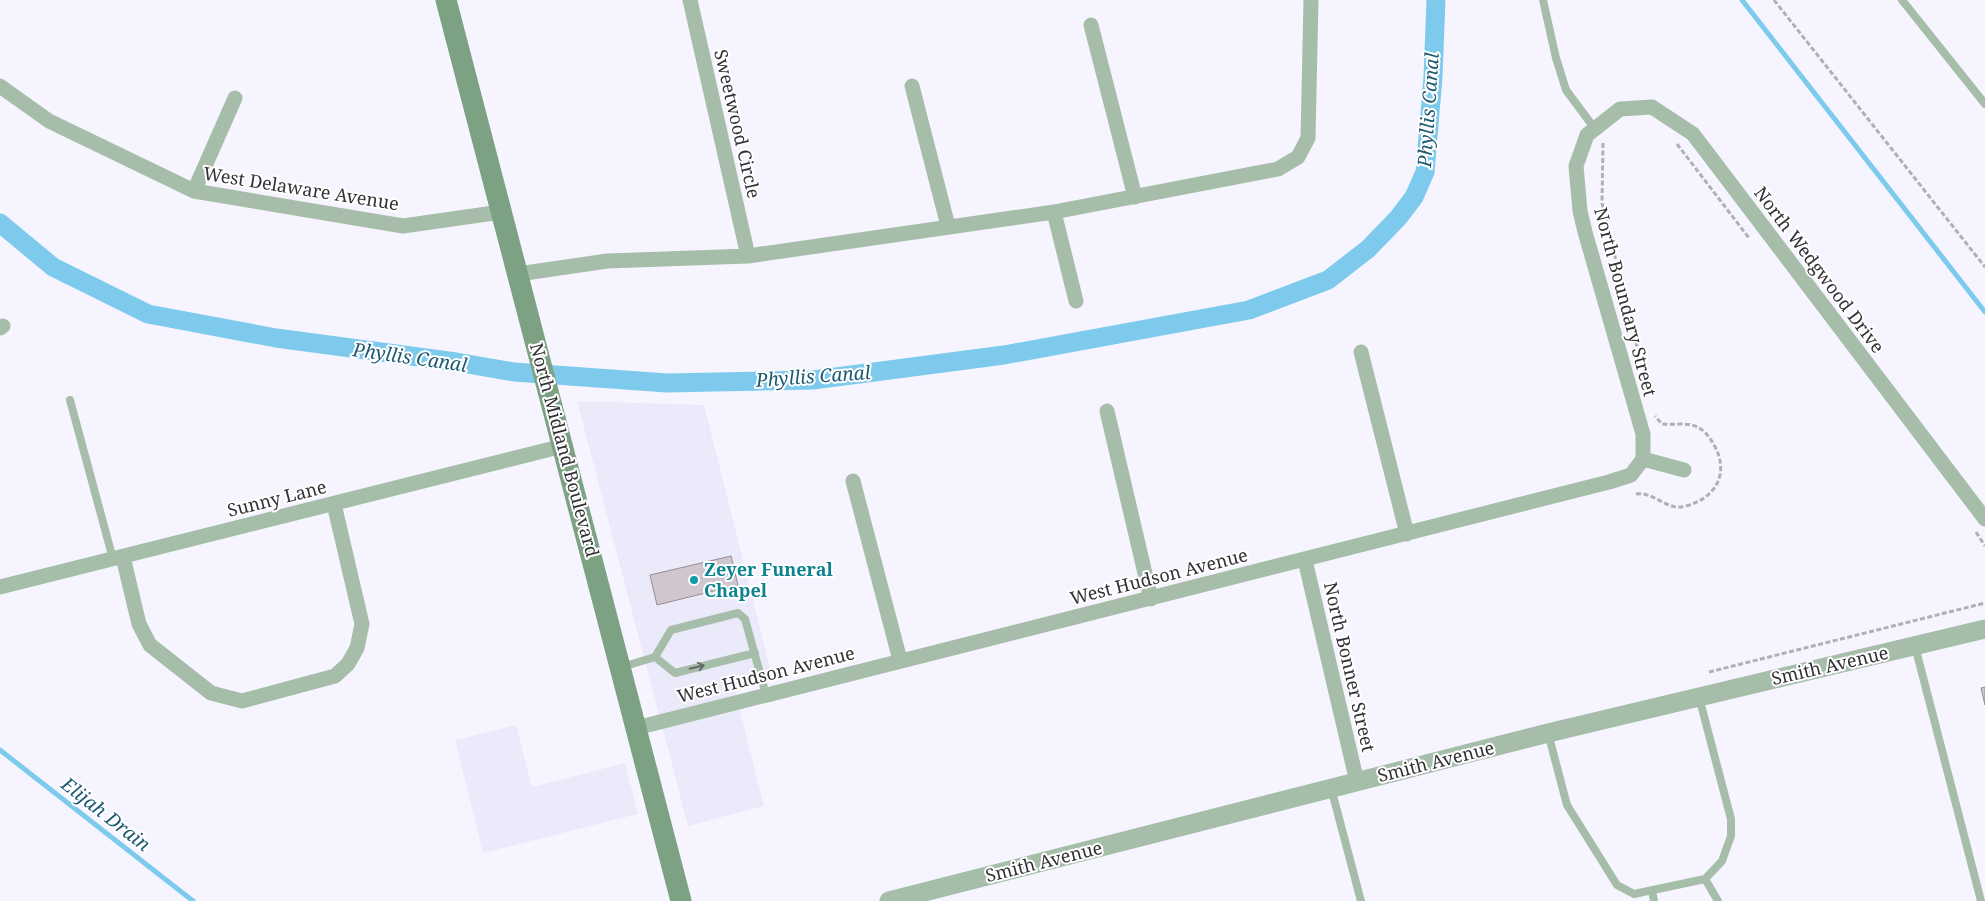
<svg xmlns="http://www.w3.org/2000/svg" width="1985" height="901" viewBox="0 0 1985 901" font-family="'Noto Serif',serif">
<rect width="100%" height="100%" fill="#f6f5ff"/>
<path fill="#ebeafb" d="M577,401L704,405L772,676L734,686L764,806L688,826Z
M516,725L532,787L625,763L638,814L483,853L455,740Z"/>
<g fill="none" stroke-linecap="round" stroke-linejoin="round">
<path stroke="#7ecaed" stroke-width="5" d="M1742,0L1985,312
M0,750L193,901"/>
<path stroke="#7ecaed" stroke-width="19" d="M0,223L53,267L148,314L276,338L456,362L514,372L667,383L813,380L1004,355L1249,310L1328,280L1368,249L1398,218L1414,197L1425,172L1433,77L1436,0"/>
</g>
<path fill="#d0c7ce" stroke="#968e94" d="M731,556L738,585L657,605L650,575Z
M1985,687V705L1981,688Z"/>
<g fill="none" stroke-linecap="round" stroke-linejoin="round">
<path stroke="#afafb6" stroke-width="3" stroke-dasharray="5 2.5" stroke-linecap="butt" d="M1774,0L1985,267
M1603,143L1602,203L1642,367
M1677,144L1749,238
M1636,494C1654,491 1667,512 1686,506C1716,498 1730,473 1714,445C1709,436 1703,428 1692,425C1684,423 1671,425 1662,424L1655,416
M1976,532L1985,546
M1709,672L1985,603"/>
<path stroke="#a6bea9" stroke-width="8" d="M1543,0L1556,58L1566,90L1595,129
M1902,0L1985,104
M70,400L113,559
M1915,646L1981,901
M655,657L675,673L755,653
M622,667L655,657L671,630L738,613L745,619L766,695
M1548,733L1567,805L1617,885L1634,894L1705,879L1722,861L1731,836V819L1699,697
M1331,788L1361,901
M1705,879L1718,901
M1652,890L1654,901"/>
<path stroke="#a6bea9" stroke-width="15" d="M690,0L748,256
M1091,25L1135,197
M0,86L49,121L194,191L403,226L501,212
M912,86L948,226
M194,191L235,98
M1054,212L1076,301
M518,274L607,261L748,256L1054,212L1278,169L1298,157L1308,138L1311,0
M0,328L3,326
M1361,352L1407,534
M1107,411L1151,599
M1643,459V434L1585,232L1580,211L1576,166L1587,135L1620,109L1652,107L1693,134L1985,519
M1643,459L1684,470
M853,481L900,660
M123,557L139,624L150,645L211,693L242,701L335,676L348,664L357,648L362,624L334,504
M1305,560L1357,782
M0,587L563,446
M636,728L1609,482L1631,475L1643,459"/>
<path stroke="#a6bea9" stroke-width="19" d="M889,901L1548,733L1985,629"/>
<path stroke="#7da283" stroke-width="21" d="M446,0L681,901"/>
</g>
<defs><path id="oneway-shaft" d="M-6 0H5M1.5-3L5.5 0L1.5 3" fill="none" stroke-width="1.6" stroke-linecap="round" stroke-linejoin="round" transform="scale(1.25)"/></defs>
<use stroke="#606a64" href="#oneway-shaft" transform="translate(697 667) rotate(-14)"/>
<circle fill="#0f9aa8" stroke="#fff" stroke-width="2" cx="694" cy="580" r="5"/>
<g text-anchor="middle" stroke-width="4" stroke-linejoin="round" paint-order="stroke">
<g font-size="18" fill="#323236" stroke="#fff">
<text transform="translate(737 124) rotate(77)" y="6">Sweetwood Circle</text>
<text transform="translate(301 189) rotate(9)" y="6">West Delaware Avenue</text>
<text transform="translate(1819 270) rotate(53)" y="6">North Wedgwood Drive</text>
<text transform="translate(1625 302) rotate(75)" y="6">North Boundary Street</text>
<text transform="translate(564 450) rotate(75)" y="6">North Midland Boulevard</text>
<text transform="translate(277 499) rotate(-14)" y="6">Sunny Lane</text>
<text transform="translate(1159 577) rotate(-14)" y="6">West Hudson Avenue</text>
<text transform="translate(1830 666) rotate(-13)" y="6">Smith Avenue</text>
<text transform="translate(1349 667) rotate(77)" y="6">North Bonner Street</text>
<text transform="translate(766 675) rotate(-14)" y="6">West Hudson Avenue</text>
<text transform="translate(1436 762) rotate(-14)" y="6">Smith Avenue</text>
<text transform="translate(1044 862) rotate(-14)" y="6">Smith Avenue</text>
</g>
<g font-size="18" font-weight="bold" fill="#0d838f" stroke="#fff" text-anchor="start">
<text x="704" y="576">Zeyer Funeral<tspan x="704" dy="21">Chapel</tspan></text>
</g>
<g font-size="19" font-style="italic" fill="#1d5971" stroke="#fff">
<text transform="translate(1428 110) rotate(-86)" y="7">Phyllis Canal</text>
<text transform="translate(410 357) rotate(8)" y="7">Phyllis Canal</text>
<text transform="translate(813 376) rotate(-4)" y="7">Phyllis Canal</text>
<text transform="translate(106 814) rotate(38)" y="7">Elijah Drain</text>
</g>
</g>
</svg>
